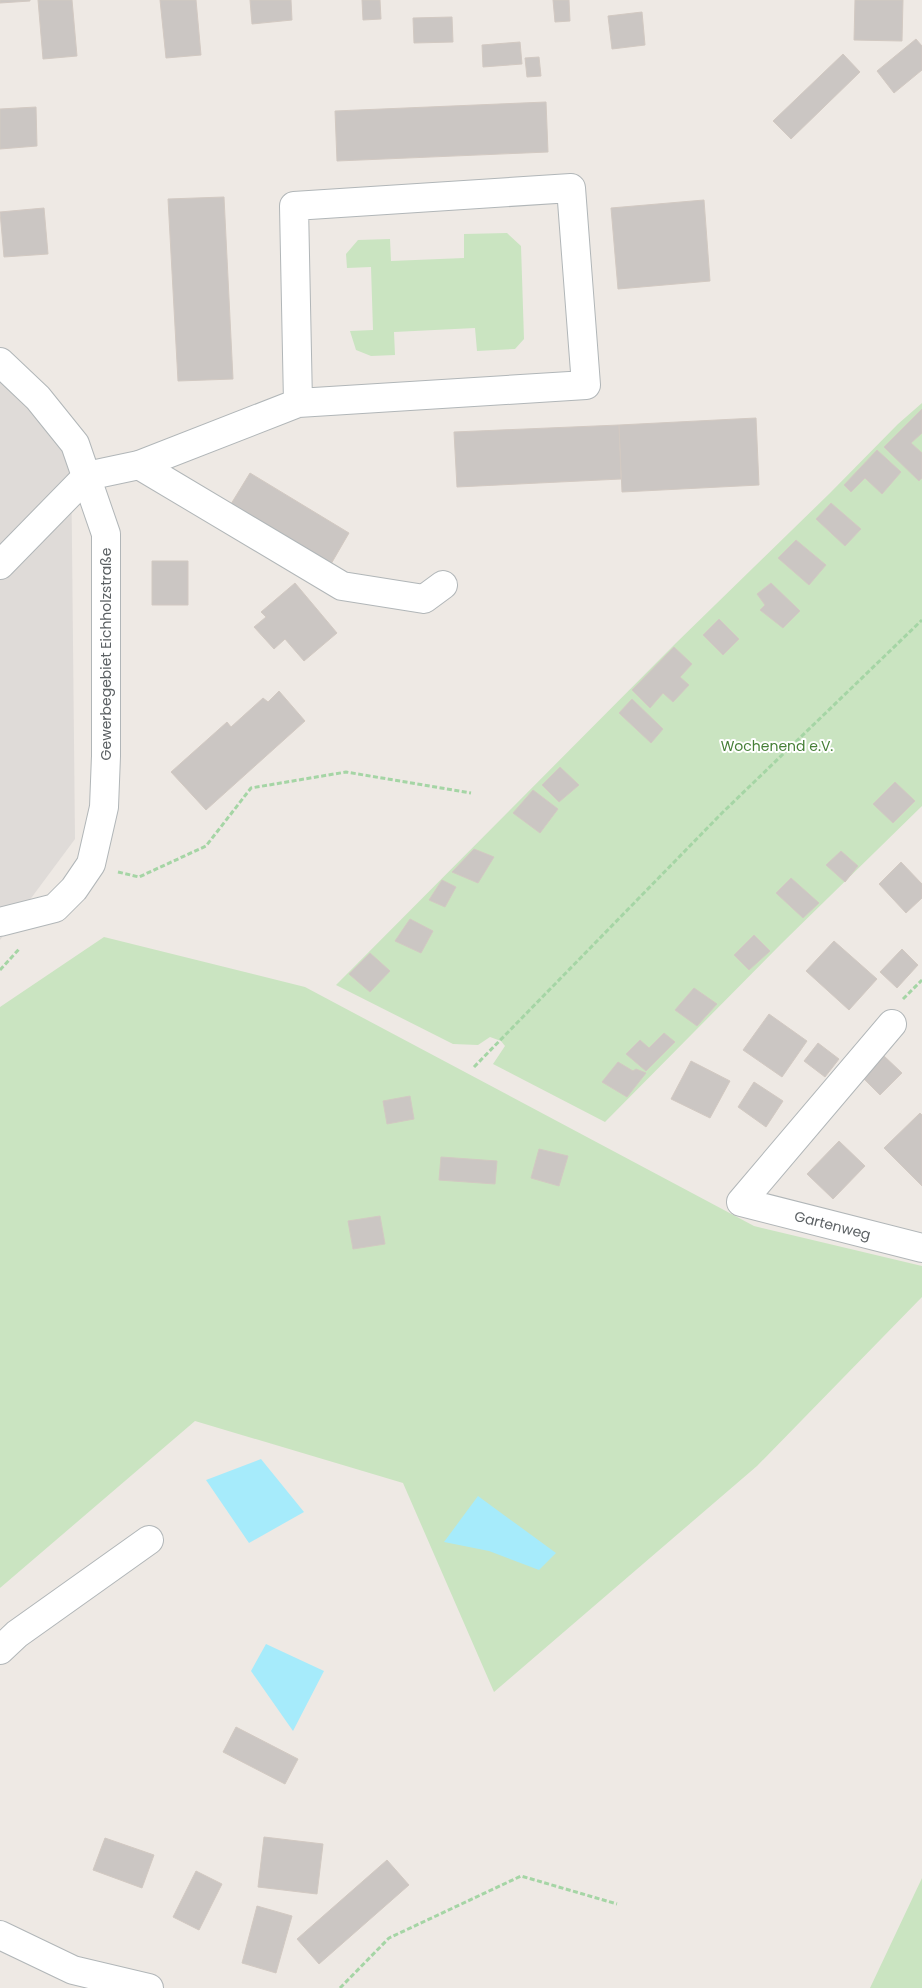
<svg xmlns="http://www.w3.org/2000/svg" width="922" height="1988" viewBox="0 0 922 1988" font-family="Poppins,sans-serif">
<rect width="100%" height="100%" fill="#eee9e4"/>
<path fill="#dfdbd8" d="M0,378L71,447L75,839L0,940Z"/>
<path fill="#cae4c1" d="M507,233L521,246L524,339L515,349L477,351L475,328L394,332L395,355L371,356L356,350L350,331L373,330L371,267L347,268L346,254L358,240L390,239L391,261L464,258V234Z
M922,403V806L782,943L605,1122L493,1064L505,1046L501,1041L490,1037L478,1045L453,1044L336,985L676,643L830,493L898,424Z
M104,937L305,987L754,1226L922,1266V1297L757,1466L494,1692L403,1483L195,1421L0,1588V1007Z
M922,1878V1988H870Z"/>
<path fill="#a6ebfb" d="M261,1459L304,1512L249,1543L206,1480Z
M478,1496L556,1553L539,1570L489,1551L444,1542Z
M266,1644L324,1671L293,1731L251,1671Z"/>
<path fill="#cbc6c3" stroke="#d2c9c2" d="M0,0H30V1L0,3Z
M38,0H72L77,56L43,59Z
M160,0H196L201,55L166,58Z
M250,0H291L292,20L252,24Z
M362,0H380L381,19L363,20Z
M553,0H569L570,21L555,22Z
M855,0H903L902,41L854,40Z
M642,12L645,45L612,49L608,16Z
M452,17L453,42L414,43L413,18Z
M916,39L922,46V70L894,93L877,71Z
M520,42L522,64L483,67L482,45Z
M843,54L860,72L791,139L773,121Z
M539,57L541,76L527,77L525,58Z
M546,102L548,152L337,161L335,111Z
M36,107L37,146L0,149V109Z
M224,197L233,379L178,381L168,199Z
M704,200L710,281L618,289L611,208Z
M44,208L48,254L4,257L0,212Z
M922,409V433L911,443L922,453V478L919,481L884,447Z
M756,418L759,485L622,492L619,425Z
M619,425L621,479L457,487L454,432Z
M877,450L901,472L882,494L865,478L851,492L844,485Z
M250,473L349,533L331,564L231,504Z
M831,503L861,529L845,546L816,519Z
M796,540L826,565L809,585L778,558Z
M152,561H188V605H152Z
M295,583L337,633L304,661L285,639L274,649L254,627L266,617L261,612Z
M771,583L800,611L783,628L760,610L765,605L757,594Z
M719,619L739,639L723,655L703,635Z
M674,647L692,664L680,677L689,685L673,702L663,693L650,708L632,690Z
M279,691L305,721L206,810L171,772L227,722L231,727L263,698L268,702Z
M632,699L663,729L651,743L619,713Z
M560,767L579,785L559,802L542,785Z
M895,782L915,801L893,823L873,804Z
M533,790L558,809L540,833L513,813Z
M474,849L494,857L478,883L452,872Z
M841,851L858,866L845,882L826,865Z
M901,862L922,884V898L906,913L879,884Z
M791,878L819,903L803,918L776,893Z
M442,880L456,887L445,907L429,900Z
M410,919L433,931L421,953L395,941Z
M754,935L770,951L749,970L734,955Z
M834,941L877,979L849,1010L806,971Z
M902,949L918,965L897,988L880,972Z
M370,953L390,971L370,992L349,974Z
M694,988L717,1004L697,1026L675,1010Z
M769,1014L807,1041L782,1077L743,1050Z
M664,1033L675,1042L646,1071L626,1054L640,1040L649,1048Z
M818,1043L839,1059L825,1077L804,1061Z
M883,1055L902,1073L880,1095L861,1076Z
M691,1061L730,1081L710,1118L671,1099Z
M618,1062L633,1071L636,1069L646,1073L627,1097L602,1082Z
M754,1082L783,1101L766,1127L738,1107Z
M410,1096L414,1119L387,1124L383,1101Z
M920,1113L922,1115V1186L884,1148Z
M839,1141L865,1166L833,1199L807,1174Z
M539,1149L568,1156L559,1186L531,1178Z
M441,1157L497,1161L495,1184L439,1180Z
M380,1216L385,1244L353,1249L348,1221Z
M236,1727L298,1759L285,1784L223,1752Z
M264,1837L323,1844L317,1894L258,1887Z
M105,1838L154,1855L142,1888L93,1870Z
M387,1860L409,1885L319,1964L297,1939Z
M196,1871L222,1884L199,1930L173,1917Z
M257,1906L292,1916L276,1973L242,1963Z"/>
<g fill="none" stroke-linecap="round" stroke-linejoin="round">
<defs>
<g id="minor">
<path d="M0,362L38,398L75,444L106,534V756L104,807L91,864L74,889L55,908L0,922"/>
<path d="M139,465L342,586L424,599L443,585"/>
<path d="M0,565L87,476L139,465L298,403L586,385L571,188L294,206L298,403"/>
<path id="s1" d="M892,1024L741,1202L922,1248"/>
<path d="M0,1650L17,1634L149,1540"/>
<path d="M0,1935L73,1970L149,1988"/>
</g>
</defs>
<use href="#minor" stroke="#b1b6b8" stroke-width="30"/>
<path stroke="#a5d5a5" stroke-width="3" stroke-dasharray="5 2.5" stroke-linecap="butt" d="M118,872L139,877L206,846L251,788L346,772L471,793
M0,970L20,948
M903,999L922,980
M474,1067L722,813L922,620
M340,1988L389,1938L521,1876L617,1904"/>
<use href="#minor" stroke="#fff" stroke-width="28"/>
</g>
<g text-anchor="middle" stroke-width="4" stroke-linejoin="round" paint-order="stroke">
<g font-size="14" fill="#5c6164" stroke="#fff">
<text transform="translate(106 654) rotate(-90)" y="5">Gewerbegebiet Eichholzstraße</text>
<text dy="5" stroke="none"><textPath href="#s1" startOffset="328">Gartenweg</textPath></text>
</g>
<g font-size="14" fill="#467f37" stroke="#fff">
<text x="777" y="751">Wochenend e.V.</text>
</g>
</g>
</svg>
